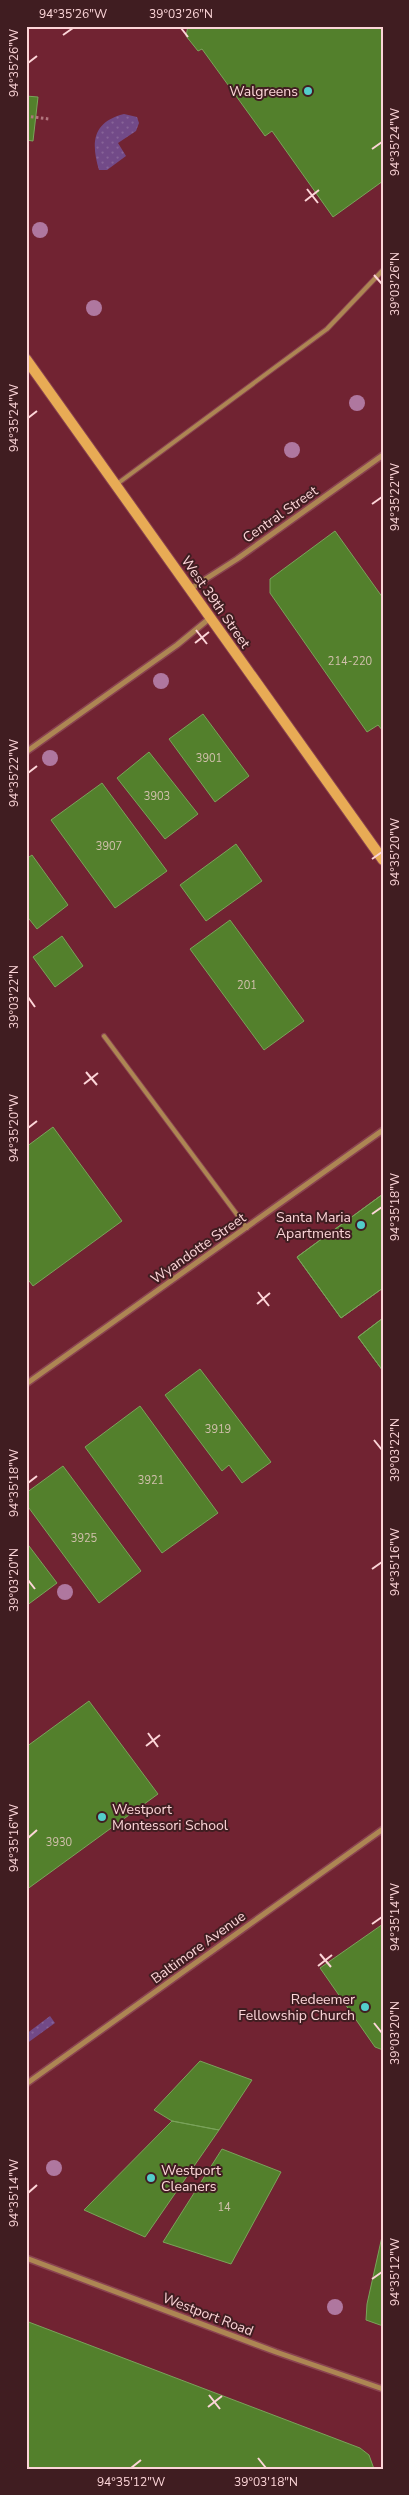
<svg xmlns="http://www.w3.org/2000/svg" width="409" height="2495" viewBox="0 0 409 2495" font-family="'Nunito Sans',sans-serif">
<defs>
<pattern id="grass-dots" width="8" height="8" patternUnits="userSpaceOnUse" patternTransform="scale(1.25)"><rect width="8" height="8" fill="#724a88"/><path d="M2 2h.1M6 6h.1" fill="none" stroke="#876398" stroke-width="1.8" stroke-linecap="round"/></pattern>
</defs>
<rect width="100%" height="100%" fill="#712332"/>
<path fill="url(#grass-dots)" d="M124,114L137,117L139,123L136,131L118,143L126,156L107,170H99C91,143 92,122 124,114Z
M50,2016L55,2023L26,2044V2034Z"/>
<path fill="#53802c" stroke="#7aa35b" d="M188,26H383V181L333,217L272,131L265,136L202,49L198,51L186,36Z
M26,96L38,97L33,141L26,140Z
M335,531L383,598V731L378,725L367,732L270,593V579Z
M203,714L249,776L215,802L169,739Z
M149,752L198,814L165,839L117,778Z
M102,783L167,871L115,908L51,820Z
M236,844L262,881L206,921L180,885Z
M32,855L68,905L37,929L26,915V859Z
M230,920L304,1021L264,1050L190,949Z
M62,936L83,966L55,987L33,957Z
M53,1127L122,1221L33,1286L26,1277V1147Z
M383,1194V1288L341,1318L297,1257Z
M383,1194V1288L341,1318L297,1257Z
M383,1318V1371L358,1337Z
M383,1318V1371L358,1337Z
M200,1369L271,1462L242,1483L229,1465L222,1471L165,1395Z
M140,1406L218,1513L162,1553L85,1447Z
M63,1466L141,1571L99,1603L26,1504V1493Z
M26,1542L57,1583L26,1606Z
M89,1701L158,1794L26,1890V1747Z
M383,1924V2050L375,2047L320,1968Z
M200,2061L252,2080L219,2130L172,2121L154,2110Z
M172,2121L219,2130L145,2237L84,2210Z
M222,2149L281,2172L231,2264L163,2242Z
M383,2232V2326L366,2320L367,2304Z
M26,2321L360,2448L369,2455L374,2469H26Z"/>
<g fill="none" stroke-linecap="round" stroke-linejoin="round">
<defs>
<path id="lane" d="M117,484L327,329L383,270
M104,1036L247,1228"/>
<path id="street" d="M190,589L237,559L383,455
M26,752L177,645L210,618
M26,1384L383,1130
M26,2084L383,1829
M26,2258L276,2352L383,2389"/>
<path id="secondary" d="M26,359L383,860"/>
</defs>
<use href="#lane" stroke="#8a4350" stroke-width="6"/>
<use href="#street" stroke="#8a4350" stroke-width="8"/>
<use href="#secondary" stroke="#8a4350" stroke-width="12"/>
<path stroke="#b2767f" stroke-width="3" stroke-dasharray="2.5 2.5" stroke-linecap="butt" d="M26,116L49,119"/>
<use href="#lane" stroke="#ad8653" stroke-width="4"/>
<use href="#street" stroke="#ad8653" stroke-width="5"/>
<use href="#secondary" stroke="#e8ab55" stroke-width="10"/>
</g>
<g fill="#af779f">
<circle cx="40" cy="230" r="8"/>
<circle cx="94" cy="308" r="8"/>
<circle cx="357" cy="403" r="8"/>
<circle cx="292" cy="450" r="8"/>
<circle cx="161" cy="681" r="8"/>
<circle cx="50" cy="758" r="8"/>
<circle cx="65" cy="1592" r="8"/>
<circle cx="54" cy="2168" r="8"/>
<circle cx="335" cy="2307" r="8"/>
</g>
<path fill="none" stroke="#fcd5d8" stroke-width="2" d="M181,28L188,37M63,35L73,28M28,63L37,56M372,149L382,142M307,189L318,203M305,201L319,190M374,275L382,284M28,418L37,411M372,504L382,497M196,630L207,644M195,643L209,632M28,773L37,766M372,859L382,852M28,997L35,1007M86,1072L97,1085M84,1084L98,1073M28,1128L37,1121M372,1214L382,1207M258,1292L269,1306M257,1304L270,1293M374,1440L382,1450M28,1483L37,1476M372,1569L382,1562M28,1580L35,1589M148,1733L158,1747M146,1746L160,1735M28,1838L37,1830M372,1924L382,1917M320,1954L331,1967M318,1966L332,1955M374,2023L382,2033M28,2193L37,2185M372,2279L382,2272M209,2395L220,2409M208,2407L222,2396M258,2458L266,2468M131,2468L141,2460"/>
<g fill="#53cdca" stroke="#401d21" stroke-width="2">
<circle cx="308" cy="91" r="5"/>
<circle cx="361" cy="1225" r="5"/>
<circle cx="102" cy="1817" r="5"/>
<circle cx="365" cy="2007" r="5"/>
<circle cx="151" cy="2178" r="5"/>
</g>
<g text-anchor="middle" stroke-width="4" stroke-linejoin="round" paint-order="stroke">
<g font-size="11" fill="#d2c0ad">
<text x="350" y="665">214-220</text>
<text x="209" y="762">3901</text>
<text x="157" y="800">3903</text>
<text x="109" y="850">3907</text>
<text x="247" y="989">201</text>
<text x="218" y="1433">3919</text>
<text x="151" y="1484">3921</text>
<text x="84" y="1542">3925</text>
<text x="59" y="1846">3930</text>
<text x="224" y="2211">14</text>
</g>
<g font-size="14" fill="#fcd5d8" stroke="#401d21" text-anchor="end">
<text x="298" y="96">Walgreens</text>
<text x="351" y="1222">Santa Maria<tspan x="351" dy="16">Apartments</tspan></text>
<text x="112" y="1814" text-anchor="start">Westport<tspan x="112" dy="16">Montessori School</tspan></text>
<text x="355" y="2004">Redeemer<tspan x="355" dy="16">Fellowship Church</tspan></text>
<text x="161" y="2175" text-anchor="start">Westport<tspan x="161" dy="16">Cleaners</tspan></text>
</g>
<g font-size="14" fill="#fcd5d8" stroke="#401d21">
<text transform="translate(280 514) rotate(-35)" y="5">Central Street</text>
<text transform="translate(216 602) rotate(55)" y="5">West 39th Street</text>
<text transform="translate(198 1248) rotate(-35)" y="5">Wyandotte Street</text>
<text transform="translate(198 1947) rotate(-36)" y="5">Baltimore Avenue</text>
<text transform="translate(208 2314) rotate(21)" y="5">Westport Road</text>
</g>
</g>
<rect width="409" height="2495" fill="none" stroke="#401d21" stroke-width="55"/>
<rect x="28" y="28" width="354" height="2440" fill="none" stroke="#fcd5d8" stroke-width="2"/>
<g font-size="12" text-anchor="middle" fill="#fcd5d8">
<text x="73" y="18">94°35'26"W</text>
<text x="181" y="18">39°03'26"N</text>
<text transform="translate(14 63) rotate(-90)" y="4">94°35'26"W</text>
<text transform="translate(395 142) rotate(-90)" y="4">94°35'24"W</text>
<text transform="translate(395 284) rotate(-90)" y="4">39°03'26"N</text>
<text transform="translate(14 418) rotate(-90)" y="4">94°35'24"W</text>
<text transform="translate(395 497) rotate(-90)" y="4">94°35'22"W</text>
<text transform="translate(14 773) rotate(-90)" y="4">94°35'22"W</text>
<text transform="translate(395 852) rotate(-90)" y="4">94°35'20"W</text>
<text transform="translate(14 997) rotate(-90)" y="4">39°03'22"N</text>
<text transform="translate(14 1128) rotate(-90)" y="4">94°35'20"W</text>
<text transform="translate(395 1207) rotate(-90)" y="4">94°35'18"W</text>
<text transform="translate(395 1450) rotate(-90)" y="4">39°03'22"N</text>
<text transform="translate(14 1483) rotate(-90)" y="4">94°35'18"W</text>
<text transform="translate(395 1562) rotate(-90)" y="4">94°35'16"W</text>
<text transform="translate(14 1580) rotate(-90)" y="4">39°03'20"N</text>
<text transform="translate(14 1838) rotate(-90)" y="4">94°35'16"W</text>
<text transform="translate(395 1917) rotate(-90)" y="4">94°35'14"W</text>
<text transform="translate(395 2033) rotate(-90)" y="4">39°03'20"N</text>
<text transform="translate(14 2193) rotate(-90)" y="4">94°35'14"W</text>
<text transform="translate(395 2272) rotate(-90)" y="4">94°35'12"W</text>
<text x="131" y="2486">94°35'12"W</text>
<text x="266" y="2486">39°03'18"N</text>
</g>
</svg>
